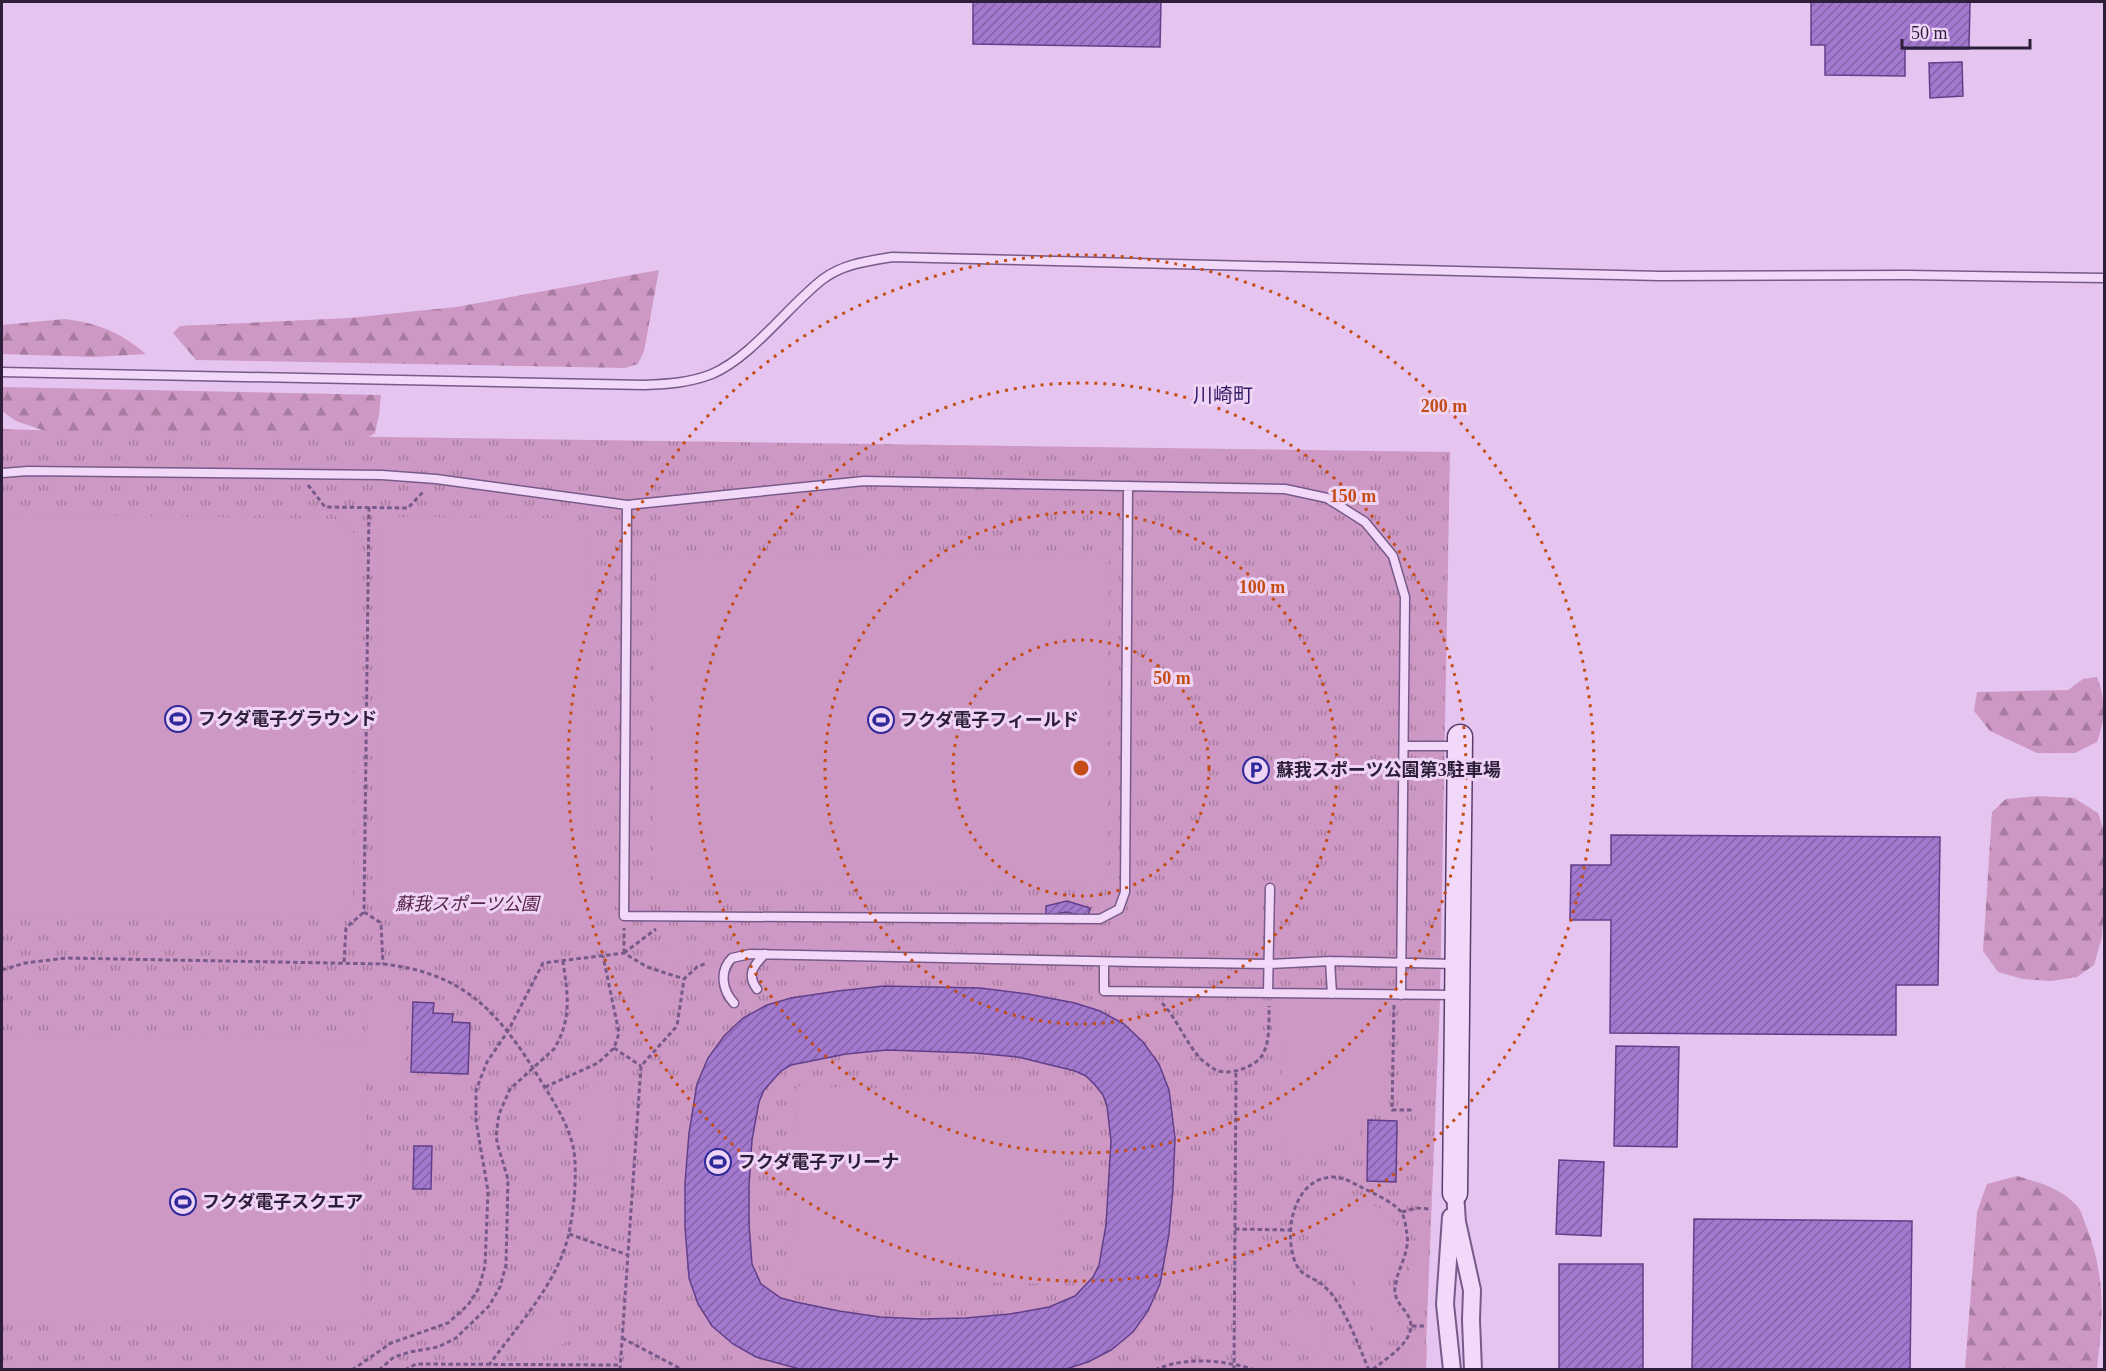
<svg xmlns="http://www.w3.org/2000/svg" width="2106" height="1371" viewBox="0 0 2106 1371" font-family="'Times New Roman','Noto Sans JP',serif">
<defs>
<pattern id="forest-firs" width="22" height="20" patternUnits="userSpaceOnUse" patternTransform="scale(1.5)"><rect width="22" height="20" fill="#ce98c4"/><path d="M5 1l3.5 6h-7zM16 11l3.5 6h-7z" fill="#a87ba0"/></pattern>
<pattern id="park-tufts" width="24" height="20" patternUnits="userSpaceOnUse" patternTransform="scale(1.5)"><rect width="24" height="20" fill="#ce98c4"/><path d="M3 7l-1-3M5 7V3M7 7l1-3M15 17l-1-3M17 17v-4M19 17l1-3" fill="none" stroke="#a87ba0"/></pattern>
<pattern id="building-hatch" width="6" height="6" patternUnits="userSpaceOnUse" patternTransform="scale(1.5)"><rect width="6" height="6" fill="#a279ce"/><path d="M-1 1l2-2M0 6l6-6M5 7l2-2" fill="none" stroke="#8463a8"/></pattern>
</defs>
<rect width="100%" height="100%" fill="#e5c4ef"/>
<path fill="url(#forest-firs)" d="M659,270L644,351L638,364L625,368L196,360L173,333L180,326L349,318L456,307Z
M65,319C100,324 118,331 146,354L94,357L2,354V325Z
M2,387L381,395L379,415L375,433L364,440L48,432L16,421L2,411Z
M2097,677C2106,703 2106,716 2097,742L2075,753H2037L1990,731L1974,711L1977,692L2068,690L2083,679Z
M2039,796L2074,798L2098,813L2104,831V906L2102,937L2094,965L2077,977L2051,981L2023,979L1998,972L1983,951L1992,812L2006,799Z
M2017,1176C2040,1183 2061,1188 2078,1207C2082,1212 2084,1222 2087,1228C2106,1279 2103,1317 2097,1369H1965L1977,1212L1987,1184Z"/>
<path fill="url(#park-tufts)" d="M2,429L162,434L1450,452L1440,1000L1425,1369L2,1370Z"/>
<path fill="#ce98c4" d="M2,514L338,519L355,535L353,902L338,918L2,916Z
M395,517L571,518L589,536L591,905L580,916L397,919L377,900L379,533Z
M656,556L1109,560L1106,884L653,881Z
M706,944L705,952L693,956L676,970L663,972L654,965L653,951Z
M663,981L673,985L675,989L672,1006L651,1028L643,1029C613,1010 636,983 663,981Z
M1279,994L1390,995L1387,1112H1375V1118H1361L1360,1142L1337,1144L1319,1155L1305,1157L1288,1149L1279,1138L1277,1132V1115L1283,1067L1280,1042Z
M368,1009H407L404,1084L366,1083L361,1327L2,1320V1034L367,1041Z
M605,1085L618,1092L620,1110L609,1167C604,1176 595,1176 589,1168V1134L572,1103C575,1089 592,1084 605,1085Z
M796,1086L1064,1094L1059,1284L791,1277Z
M1342,1196C1356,1196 1369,1201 1380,1209C1418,1236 1384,1255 1387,1288C1388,1302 1400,1313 1404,1326C1403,1336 1397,1340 1387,1340C1365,1331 1365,1300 1355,1281C1344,1259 1307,1238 1316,1212C1320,1201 1331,1197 1342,1196Z
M1424,1220L1429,1227L1426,1301L1421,1311L1416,1312C1390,1303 1414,1265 1416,1247C1417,1239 1413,1232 1414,1224L1418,1221Z
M1300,1309C1315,1314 1325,1330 1327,1346L1319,1353C1307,1354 1283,1344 1277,1333L1278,1321L1291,1311Z
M551,1312C562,1314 572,1318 576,1328L574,1337L541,1358H532C515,1342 530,1315 551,1312Z
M1419,1339L1427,1345L1426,1369H1405C1403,1357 1406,1344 1419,1339Z"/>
<path fill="url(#building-hatch)" stroke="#623f8a" stroke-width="1.5" fill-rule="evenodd" d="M973,2H1161L1160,47L973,44Z
M1811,2H1970L1969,49H1905V76L1825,75V45H1811Z
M1962,62L1963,96L1930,98L1929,63Z
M1611,835L1940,837L1938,985H1896V1035L1610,1033L1611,920H1570L1571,865H1611Z
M1067,901L1090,908L1088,917L1066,912L1046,916V906Z
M884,986L980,988L1028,994L1075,1003L1100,1011L1124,1024L1143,1042L1159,1064L1169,1090L1175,1138L1173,1188L1169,1234L1160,1284L1148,1311L1133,1332L1111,1350L1088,1362L1063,1370H803L756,1357L733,1344L712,1326L698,1304L689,1278L685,1227V1183L689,1133L697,1084L708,1058L724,1036L743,1018L767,1005L791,998L838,991ZM887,1050L975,1053L1018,1057L1075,1071L1086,1076L1095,1085L1103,1095L1107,1106L1111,1141L1106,1225L1099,1265L1093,1277L1075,1296L1049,1307L1010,1314L966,1318L922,1319L880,1317L839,1311L796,1302L781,1298L761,1284L752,1264L749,1224V1185L752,1140L759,1102L764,1090L781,1071L791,1065L846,1054Z
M413,1002L434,1003L433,1013L453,1014L452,1022L470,1023L468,1074L411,1072Z
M1616,1046L1679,1047L1677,1147L1614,1146Z
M1368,1120L1397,1121L1396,1182L1367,1181Z
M414,1146H432L431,1189H413Z
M1559,1160L1604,1162L1601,1236L1556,1234Z
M1694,1219L1912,1221L1910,1370H1692Z
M1559,1264H1643V1370H1559Z"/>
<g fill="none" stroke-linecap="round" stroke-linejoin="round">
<defs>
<path id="lane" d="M2,372L644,385C668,384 689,383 712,374C753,356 787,307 823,279C843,264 868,261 892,257L1660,276L1907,275L2104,278
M2,473L28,471L382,475L436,479L627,505L864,481L1285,489L1327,498L1365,522L1393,556L1405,597L1401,995
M627,505L624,916L1100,919L1119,909L1125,892L1128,486
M1404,746H1458
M1330,961L1332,994
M1104,962V991L1455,995
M757,989C746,974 754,965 765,954
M1268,993L1270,888
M734,1003C722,990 719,971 732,958L750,954L1136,962L1269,964L1330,961L1454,964"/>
<path id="street" d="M1455,1193L1457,1222L1472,1290L1471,1320L1473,1370
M1451,1217L1445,1304L1452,1370"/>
<path id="secondary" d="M1455,1193L1460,737"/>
</defs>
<use href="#lane" stroke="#775a8a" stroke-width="11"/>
<use href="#street" stroke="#775a8a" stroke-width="20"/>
<use href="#secondary" stroke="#583d6c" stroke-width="27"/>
<path stroke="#775a8a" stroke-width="3" stroke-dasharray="4.5 3" stroke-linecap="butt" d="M308,485L325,507L408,508L424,491
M369,507L364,912L381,923L383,964
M624,953L656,929
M624,953V928
M344,962L346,928L364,912
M2,970L25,963L66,958L383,964C466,973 500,1014 541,1081C554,1102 567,1122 573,1146C578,1170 574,1209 569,1233C558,1283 518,1325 489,1365
M1162,1003C1178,1020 1187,1046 1203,1061C1207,1064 1214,1070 1219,1071C1233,1075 1258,1066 1264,1052C1270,1038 1269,1021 1269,1006
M1394,1005L1392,1110H1414
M614,1048L641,1066
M545,1087L598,1063L614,1048L619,1033L603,956
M1402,1212L1416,1208L1429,1209
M1235,1229L1290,1230
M569,1234L628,1255
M1412,1326H1424
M622,1338L683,1370
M352,1370L391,1343L448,1323L468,1305L479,1288L485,1266L488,1191L476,1121V1090L487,1062L508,1031L543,963L624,953L647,967L684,979
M379,1370L394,1357L410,1352L438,1347L456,1338L489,1306L500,1287L506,1265L508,1179L498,1146L496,1136L499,1114L510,1089L554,1049C572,1019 568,995 563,962
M405,1370L416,1364L621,1365
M620,1370L641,1066L677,1026L684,979L697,967L707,963
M1155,1370C1185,1356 1225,1360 1255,1370
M1234,1370L1236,1071
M1369,1370C1359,1347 1344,1305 1327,1289C1311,1272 1298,1281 1292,1251C1286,1222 1297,1178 1333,1177C1345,1177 1356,1185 1367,1190C1375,1194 1396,1204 1401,1212C1405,1217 1406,1228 1407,1234C1410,1253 1397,1269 1395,1287C1394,1297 1399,1304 1405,1311C1425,1336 1389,1356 1372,1370"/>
<use href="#lane" stroke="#f2d8f9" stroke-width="8"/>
<use href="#street" stroke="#f2d8f9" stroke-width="16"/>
<use href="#secondary" stroke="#f2d8f9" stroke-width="24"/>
</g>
<g fill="none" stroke="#c34d15" stroke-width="3" stroke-dasharray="3 6">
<circle cx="1081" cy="768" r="128"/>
<circle cx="1081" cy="768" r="256"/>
<circle cx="1081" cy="768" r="385"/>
<circle cx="1081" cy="768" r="513"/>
</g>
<defs>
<symbol id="stadium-ring" viewBox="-11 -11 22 22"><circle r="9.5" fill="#efd4f6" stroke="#2f299a" stroke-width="1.5"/><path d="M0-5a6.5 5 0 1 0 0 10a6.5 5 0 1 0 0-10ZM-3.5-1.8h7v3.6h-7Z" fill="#2f299a"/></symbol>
<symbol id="parking-ring" viewBox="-11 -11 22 22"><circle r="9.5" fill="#efd4f6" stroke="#2f299a" stroke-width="1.5"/><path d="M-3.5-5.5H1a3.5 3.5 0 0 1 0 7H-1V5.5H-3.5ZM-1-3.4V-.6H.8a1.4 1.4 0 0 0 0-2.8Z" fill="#2f299a"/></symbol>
</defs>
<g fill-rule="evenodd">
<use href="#stadium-ring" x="163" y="704" width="30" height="30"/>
<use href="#stadium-ring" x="866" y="705" width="30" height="30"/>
<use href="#parking-ring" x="1241" y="755" width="30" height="30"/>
<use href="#stadium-ring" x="703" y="1147" width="30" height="30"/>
<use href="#stadium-ring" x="168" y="1187" width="30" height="30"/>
</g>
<g text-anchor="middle" stroke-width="6" stroke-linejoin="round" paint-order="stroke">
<g font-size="18" font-weight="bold" fill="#2d1e3a" stroke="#efd4f6" text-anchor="start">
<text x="198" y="725">フクダ電子グラウンド</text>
<text x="900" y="726">フクダ電子フィールド</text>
<text x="1276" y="776">蘇我スポーツ公園第3駐車場</text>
<text x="738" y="1168">フクダ電子アリーナ</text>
<text x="202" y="1208">フクダ電子スクエア</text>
</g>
<g font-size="18" font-style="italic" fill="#572447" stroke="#efd4f6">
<text x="467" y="910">蘇我スポーツ公園</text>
</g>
<g font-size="20" fill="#311d67" stroke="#efd4f6">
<text x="1223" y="402">川崎町</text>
</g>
</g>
<circle cx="1081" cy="768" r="9" fill="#c34d15" stroke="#efd4f6" stroke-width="3"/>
<g font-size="18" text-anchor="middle" font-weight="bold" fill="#c34d15" stroke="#efd4f6" stroke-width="6" stroke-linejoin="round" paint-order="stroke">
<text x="1444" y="412">200 m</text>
<text x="1353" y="502">150 m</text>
<text x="1262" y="593">100 m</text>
<text x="1172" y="684">50 m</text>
</g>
<rect width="2106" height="1371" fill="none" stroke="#2d1e3a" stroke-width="6"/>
<path d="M1902 39v9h128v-9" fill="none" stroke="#2d1e3a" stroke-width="3"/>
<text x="1911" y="39" font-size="18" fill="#2d1e3a" stroke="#efd4f6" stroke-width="4.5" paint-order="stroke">50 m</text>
</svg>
